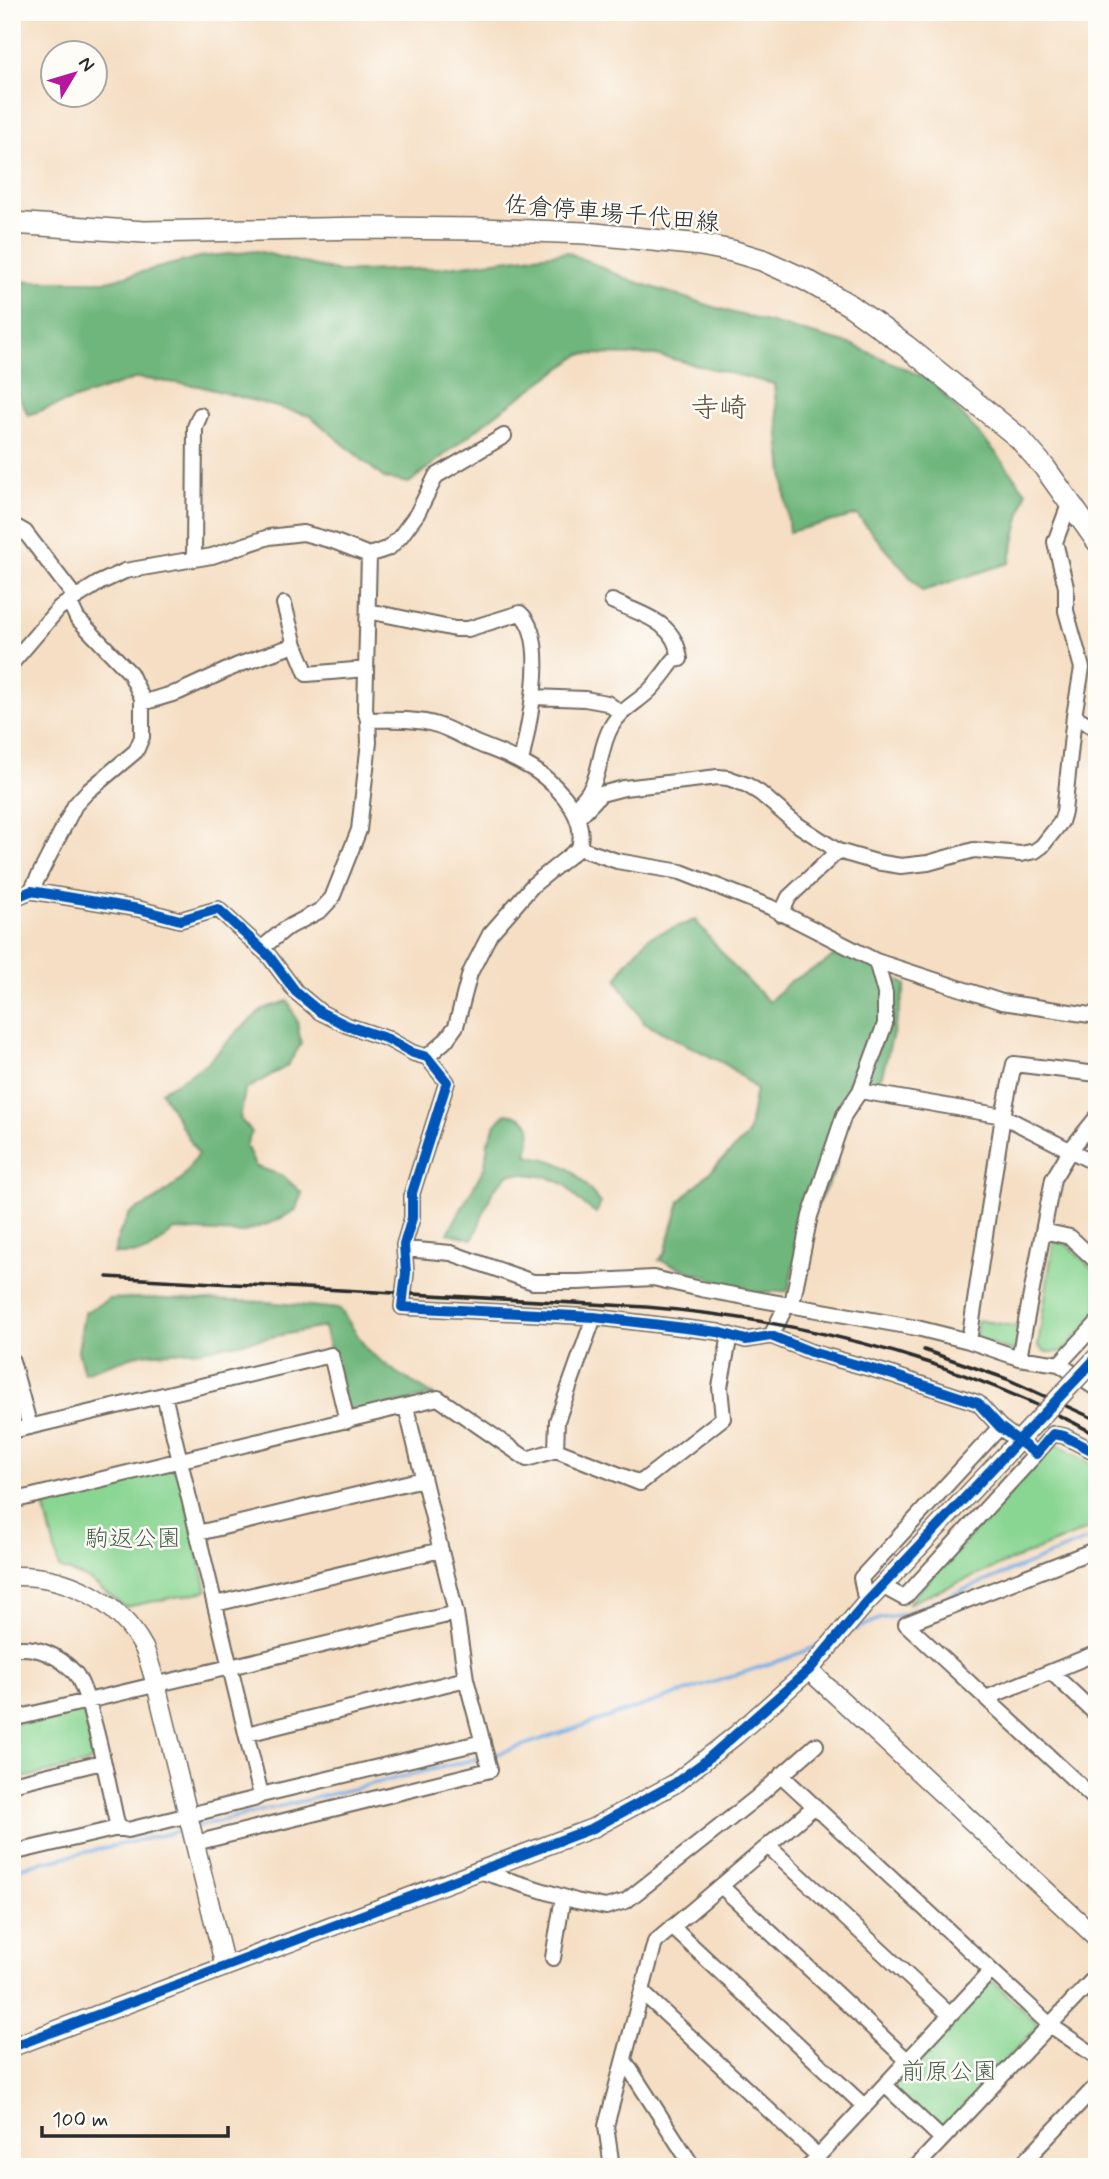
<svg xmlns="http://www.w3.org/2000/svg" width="1109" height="2179" viewBox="0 0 1109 2179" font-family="Mynerve,'Klee One',sans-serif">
<rect width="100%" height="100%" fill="#fdfcf7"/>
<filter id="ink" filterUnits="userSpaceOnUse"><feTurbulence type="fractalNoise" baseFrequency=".0143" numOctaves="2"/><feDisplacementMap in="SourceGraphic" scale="14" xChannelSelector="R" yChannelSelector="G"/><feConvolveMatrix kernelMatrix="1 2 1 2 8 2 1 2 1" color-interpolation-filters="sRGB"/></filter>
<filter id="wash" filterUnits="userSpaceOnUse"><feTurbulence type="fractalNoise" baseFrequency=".00686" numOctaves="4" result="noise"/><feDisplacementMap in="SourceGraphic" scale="28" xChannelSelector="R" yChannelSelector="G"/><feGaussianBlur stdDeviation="1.57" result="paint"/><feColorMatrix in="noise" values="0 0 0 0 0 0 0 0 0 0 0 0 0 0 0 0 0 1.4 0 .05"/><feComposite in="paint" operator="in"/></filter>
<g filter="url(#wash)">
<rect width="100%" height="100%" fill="#f5dec3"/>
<path fill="#89d592" stroke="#5a805e" stroke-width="2" d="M1055,1241L1066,1244L1097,1273V1314L1062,1352H1046L1038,1346L1053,1244Z
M977,1320L1020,1327L1017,1348L1013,1351L976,1339Z
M1056,1444L1097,1467V1525L907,1604Z
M172,1468L179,1473L207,1591L125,1607L88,1579L59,1568L43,1499Z
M76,1709L84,1713L93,1756L89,1763L22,1778L12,1724Z
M989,1982H994L1036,2022L1037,2027L943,2128L937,2129L894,2090L896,2077Z"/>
<path fill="#6eb67c" stroke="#4c7054" stroke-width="2" d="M257,251L339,272L439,268L567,252L630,280L730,312L853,345L932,381L996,453L1026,492L1009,563L922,591L857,515L789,532L774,384L656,355L581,354L496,414L409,483L384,478L310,416L199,386L137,378L28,415L12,381V288L26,281H107L200,257Z
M695,920L732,965L769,1002L789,982L823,964L848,945L906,985L882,1075L840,1114L836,1169L809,1220L793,1267L788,1291L752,1293L659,1260L665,1253L680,1201L748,1135L756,1089L727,1065L644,1023L617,980L624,966L649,937Z
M288,1001L297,1021L301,1044L287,1066L245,1090L240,1119L252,1132L246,1145L255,1166L283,1176L302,1193L295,1211L273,1222L241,1233L174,1230C150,1253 146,1255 114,1254L119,1234L130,1213L154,1201L181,1180L198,1154L161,1091L191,1074L208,1062L239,1030L263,1009Z
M506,1113C536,1117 532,1131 527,1155C572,1163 573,1171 601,1203L596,1213L579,1201L566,1185L548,1177L525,1174H509L493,1190L473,1239L448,1233L485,1166L488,1142L495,1125Z
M135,1298L265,1302L340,1309L368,1351L397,1373L434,1395L347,1415L324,1327L202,1350L140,1354L84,1373L78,1351L84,1313L109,1299Z"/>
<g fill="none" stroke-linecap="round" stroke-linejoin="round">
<path stroke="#75ade4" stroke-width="3.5" d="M852,1631L879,1619L904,1614L1097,1536
M491,1756L790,1657L822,1644
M195,1827L484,1757
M12,1869L184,1830"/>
</g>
</g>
<g filter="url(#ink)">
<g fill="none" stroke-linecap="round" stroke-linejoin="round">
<defs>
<path id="minor" d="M18,528L25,532L75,597
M194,559L195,427L200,415
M284,604L295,645L307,674L366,669
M368,611L455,629H468L520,613C550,639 528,727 521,762
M12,663L59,608L99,583L125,571L212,556L269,537L303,533L333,541L369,555
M533,697L585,699L607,703L621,713
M142,703L179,692L238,665L295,645
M1074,716L1097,729
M368,720L365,710L369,555L389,548L400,537L417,514L436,476L504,436
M580,802C604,779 596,754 611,727C620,710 637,703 650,690C659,681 667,669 674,660L680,659C675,621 643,615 612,601
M578,818L601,794L624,788L718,777L728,778L747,785L760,793L795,823L838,851L876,862L901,866L928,863L974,850L1021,854L1035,851L1042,846L1061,822L1064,812L1074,716L1082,668L1066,611V587L1055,542L1070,502
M579,848L617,861L681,872L770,907L876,961L1002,1002L1097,1016
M31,891L75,805L87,792L136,751L142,737V698L130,673L77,618L69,601
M12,899L31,891L139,909L180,920L218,909L269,956L296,992L320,1012L346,1025L388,1039L413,1053L427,1057L447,1082L412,1193V1218L404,1245L406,1273L402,1307L594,1317L718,1332L746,1340L771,1336L811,1352L890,1374L978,1403L1000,1427L1036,1454L1053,1434L1064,1436L1097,1453
M781,914L789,897L838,851
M261,949L285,929L321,910L332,898L359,830L369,742L368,720C390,720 416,718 437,725C450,729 463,737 476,743C490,749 506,754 520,762C550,776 589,813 579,848L533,885L490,934L470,973L456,1026L446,1040L427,1057
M860,1091L1003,1116L1097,1164
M1043,1231L1070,1237L1097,1262
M405,1249L451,1253L533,1282H578L653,1278L701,1289L917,1328L969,1341L1019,1358L1059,1364L1097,1389
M594,1317L557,1421L556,1450L640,1483L723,1418L720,1387L730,1335
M771,1336L785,1308L793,1299L810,1216L844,1115L860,1091L885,1024V993L876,961
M969,1341L1003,1116L1014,1064L1097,1074
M1019,1358L1053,1179L1071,1149L1097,1117
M12,1361L30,1427
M1059,1364L1097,1323
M164,1395L261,1795L483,1742
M12,1431L331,1355L347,1421
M12,1501L438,1398L527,1459L556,1450
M198,1533L423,1479
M1097,1549L906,1624L1097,1801
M882,1586L904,1598L1036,1454
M866,1603L861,1578L1000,1427
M215,1604L441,1550
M12,1649C35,1645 59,1655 75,1673C91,1692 111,1798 118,1828L12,1853
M1051,1672L1097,1715
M986,1698L1097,1653
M12,1719L456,1613
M247,1734L466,1679
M781,1775L1050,2025L1097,2057
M12,1784L102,1762
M118,1828L128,1830L254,1799L261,1795
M195,1843L490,1770L466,1679L456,1613L406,1407
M768,1846L950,2015
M479,1871L576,1901L606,1907L626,1901L756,1798L816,1745
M721,1886L907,2060
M672,1927L864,2106
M553,1958L563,1897
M642,1992L818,2156
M624,2060L693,2167
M885,2085L942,2139
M612,2167L606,2126L655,1942L815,1806
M808,2167L991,1971
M916,2167L1097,1975
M1019,2167L1097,2085"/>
<path id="tertiary" d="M12,1576C66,1574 118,1600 144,1648C149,1659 152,1673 156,1684L225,1967
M809,1670L1097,1938
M12,2047L593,1828L674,1784L736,1735L809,1670L866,1603L917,1549"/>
<path id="secondary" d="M12,223L144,232L367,228L481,229L585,233L701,245L732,251L762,260L806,280L851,306L906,346L1019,438L1045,468L1097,541"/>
</defs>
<use href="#minor" stroke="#726a60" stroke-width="18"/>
<use href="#tertiary" stroke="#726a60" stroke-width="21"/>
<use href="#secondary" stroke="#726a60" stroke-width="24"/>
<use href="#minor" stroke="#fff" stroke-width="14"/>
<use href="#tertiary" stroke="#fff" stroke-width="18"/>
<use href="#secondary" stroke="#fff" stroke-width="21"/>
<path stroke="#2b2b2b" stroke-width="3.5" d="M107,1277L646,1307C804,1320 957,1359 1097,1435
M924,1350L1007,1379L1097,1420"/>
<defs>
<path id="tertiary-bridge" d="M917,1549L1097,1357"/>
</defs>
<use href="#tertiary-bridge" stroke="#726a60" stroke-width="21" stroke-linecap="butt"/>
<use href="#tertiary-bridge" stroke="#fff" stroke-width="18"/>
<defs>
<path id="cycleway" d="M12,899L31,891L139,909L180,920L218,909L269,956L296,992L320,1012L346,1025L388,1039L413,1053L427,1057L447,1082L412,1193V1218L404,1245L406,1273L402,1307L594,1317L718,1332L746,1340L771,1336L811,1352L890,1374L978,1403L1000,1427L1036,1454L1053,1434L1064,1436L1097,1453
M12,2047L593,1828L674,1784L703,1763L809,1670L866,1603L1097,1357"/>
</defs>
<use href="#cycleway" stroke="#fdfcf7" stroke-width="15"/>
<use href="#cycleway" stroke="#0057b8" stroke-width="10"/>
</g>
</g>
<g text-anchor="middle" stroke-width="5" stroke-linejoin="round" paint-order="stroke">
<g font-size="24" fill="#2b2b2b" stroke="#fdfcf7">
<text transform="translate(612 213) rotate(5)" y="8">佐倉停車場千代田線</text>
</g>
<g font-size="24" fill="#475e4a" stroke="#fdfcf7">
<text x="133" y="1546">駒返公園</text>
<text x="949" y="2079">前原公園</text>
</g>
<g font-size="28" fill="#66513e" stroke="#fdfcf7">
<text x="719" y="417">寺崎</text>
</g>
</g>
<rect width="1109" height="2179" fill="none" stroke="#fdfcf7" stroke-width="42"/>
<g transform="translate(74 74) rotate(52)"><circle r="33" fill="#fdfcf7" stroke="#a9a8a5" stroke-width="2"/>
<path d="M0-5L12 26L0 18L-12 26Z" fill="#b5179e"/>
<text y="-10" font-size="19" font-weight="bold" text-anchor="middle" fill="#2b2b2b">N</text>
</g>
<path d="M42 2126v10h186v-10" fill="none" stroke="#2b2b2b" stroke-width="3.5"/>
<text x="52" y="2126" font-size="21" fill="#2b2b2b" stroke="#fdfcf7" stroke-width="5" paint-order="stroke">100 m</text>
</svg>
